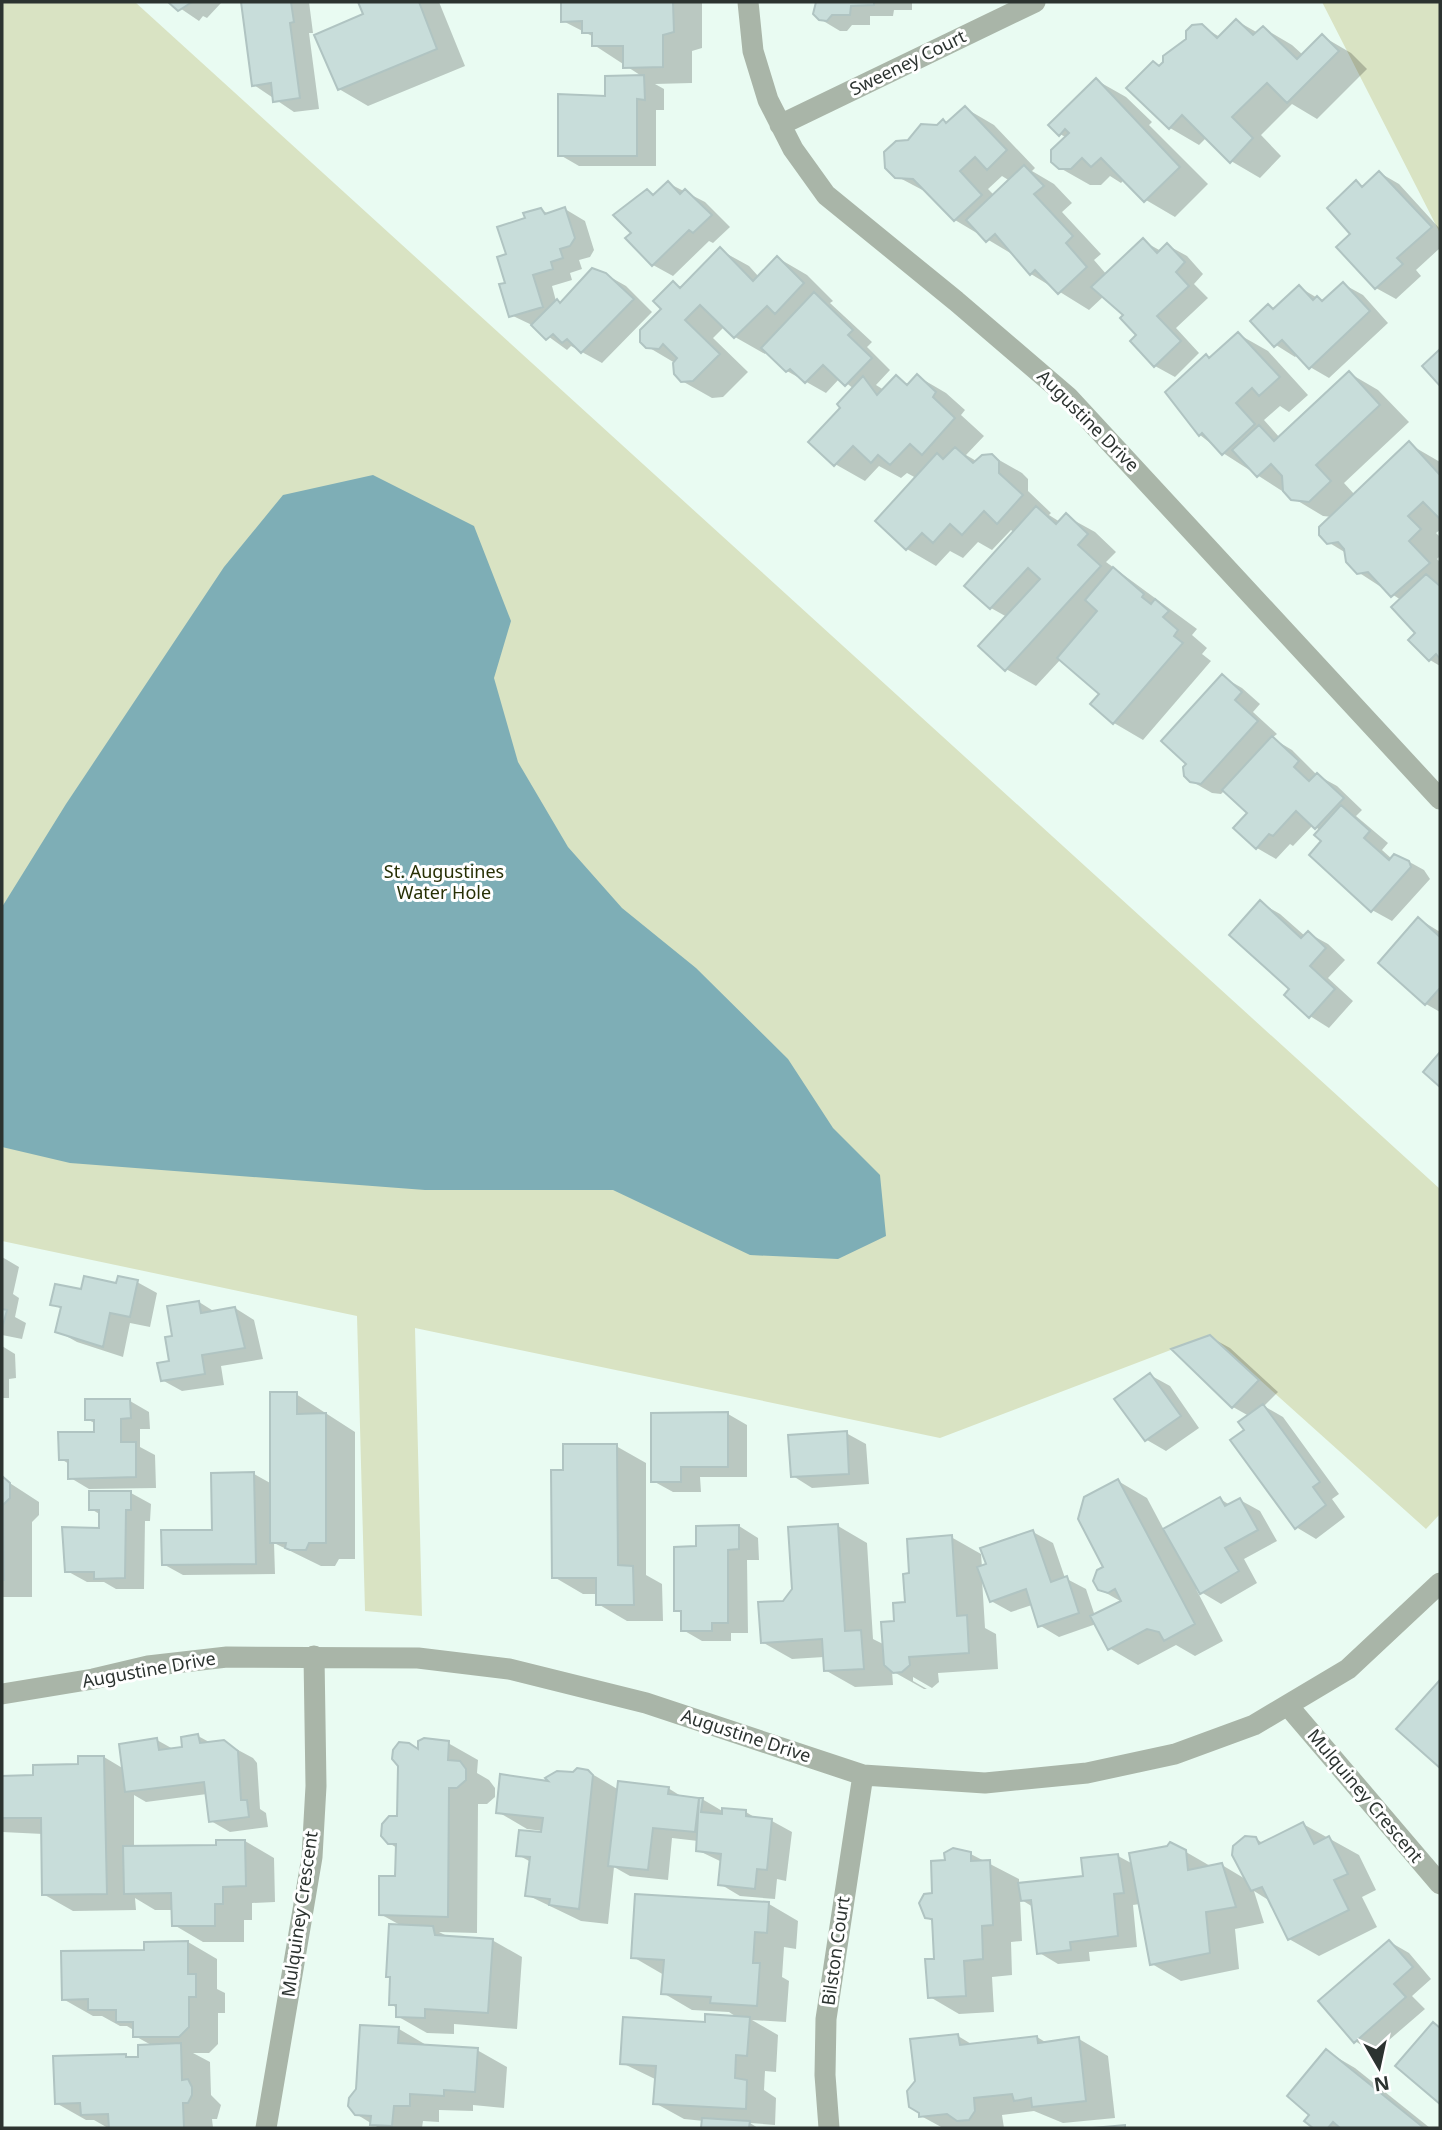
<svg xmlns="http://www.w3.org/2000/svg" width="1442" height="2130" viewBox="0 0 1442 2130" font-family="'Noto Sans',sans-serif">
<rect width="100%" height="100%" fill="#e9fbf2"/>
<path fill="#d9e3c3" d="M2,2H135L1440,1189V1514L1426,1529L1210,1335L940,1438L415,1328L422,1616L365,1611L357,1316L2,1241Z
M1322,2H1440V233Z"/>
<path fill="#7eaeb6" d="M373,475L474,526L511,621L494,678L518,762L568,847L622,908L696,968L788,1059L833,1128L880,1175L886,1236L838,1259L750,1255L613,1190H425L70,1163L2,1147V907L66,804L224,567L283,495Z"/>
<path fill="#0003" fill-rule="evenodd" d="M171,2H222L207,18L203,16L199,21Z
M243,2H309L313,33H309L319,109L294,112L254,85Z
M360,2H439L465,66L368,106L339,89L365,15Z
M562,2H702V48L692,51V83L655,84L664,89V110H656V166H579L560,155L607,98L643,77L594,45V37L563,21Z
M819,2H912V10H894L893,16H870V25H852L847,31H840L820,19L815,6Z
M1237,21L1258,33L1263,28L1292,45L1303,55L1322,36L1351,53L1367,69L1317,119L1292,104L1261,135L1281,156L1260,178L1231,161L1207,137L1199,145L1170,128L1161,67L1201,26L1220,37Z
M1096,80L1126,97L1152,122L1149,125L1208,184L1175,217L1146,200L1125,179L1121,183L1110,176L1101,185H1090L1060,168L1067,138L1060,134Z
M965,108L994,125L1035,168L1032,171L1054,184L1072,203L1062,212L1101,254L1094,260L1107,275L1143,241L1161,251L1167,245L1187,256L1203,274L1194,284L1208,298L1176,328L1199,353L1175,377L1155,366L1126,315L1104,296L1089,310L1031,274L1017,257L955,220L930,194L896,176L909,142L947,124ZM1002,176L1010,181L994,195L988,189Z
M1380,173L1399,184L1440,229V248L1416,270L1421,276L1396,299L1376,288L1353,234L1356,183L1364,187Z
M668,183L705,202L730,227L713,243L709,241L673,276L653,265L633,234L647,191L655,196Z
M565,209L585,221L594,250L590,257L579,260L582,269L570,273L572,280L552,286L556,301L561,304L605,274L626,286L652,312L602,363L571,346L567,350L534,326L511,315L508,256L527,219L541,210L549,214Z
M720,250L749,266L759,277L778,258L807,275L833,301L830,303L872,342L867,347L890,370L876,385L884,390L896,378L909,385L917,376L946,393L965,410L961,415L984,436L966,455L978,462L992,456L1022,473L1028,479V491L1051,513L1049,515L1060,522L1066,516L1095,532L1116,552L1106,562L1197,629L1192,635L1207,648L1202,654L1211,661L1143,740L1114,723L1101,694L1061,659L1036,686L1006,669L1007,617L991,608L1015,533L1011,530L992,550L978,542L963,558L950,551L936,566L907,549L916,478L907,473L901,478L879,466L865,481L835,464L842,408L854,389L840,378L826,393L787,371L767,352L765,354L735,337L725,326L713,338L748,372L723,397L712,398L682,381L675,363L648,347L673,283L682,288Z
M1343,284L1363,295L1388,323L1329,378L1310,367L1298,354L1295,357L1276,345L1274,310L1299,287L1324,302Z
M1238,334L1268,351L1308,395L1289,412L1280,406L1264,420L1280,438L1349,373L1378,390L1409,422L1344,483L1355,495L1409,444L1440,462V530L1436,533L1440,537V556L1437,559L1440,562V666L1430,660L1401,600L1358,572L1346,553L1328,542L1332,517L1323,516L1293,498L1223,453L1200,435L1167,392L1206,356L1211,359Z
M1223,677L1242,688L1260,704L1253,712L1277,734L1272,738L1292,750L1317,775L1337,786L1362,810L1356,816L1388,843L1382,850L1392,859H1404L1424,870L1430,879L1392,921L1372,910L1321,831L1313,825L1293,846L1290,844L1276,859L1257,848L1249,812L1225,790L1221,794L1212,793L1191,781Z
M1261,903L1280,914L1305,936L1308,933L1328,944L1345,960L1328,978L1353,1001L1329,1028L1310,1016L1291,989Z
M1419,919L1440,932V1012L1426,1004L1380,962Z
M2,1257L19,1267L13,1294L19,1298L15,1317L26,1323L22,1339L2,1335Z
M137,1282L157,1293L150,1327L130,1323L123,1357L77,1342L57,1331L62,1309L52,1304L83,1291Z
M199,1302L215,1312L235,1308L254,1320L263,1359L221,1366L224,1385L182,1391L162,1380L171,1362L174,1338Z
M1210,1337L1230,1348L1278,1392L1264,1406L1283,1417L1339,1494L1332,1499L1345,1517L1316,1539L1296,1527L1249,1416L1233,1407L1175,1350Z
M2,1346L15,1354L16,1378L9,1379V1398H2Z
M1150,1375L1170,1386L1199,1428L1166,1451L1147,1440L1117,1399Z
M296,1394L355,1432V1559H339L335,1566H321L274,1543L275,1574L183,1575L163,1564L213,1532L254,1474L272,1484Z
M130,1401L149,1412L150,1429H140V1447L155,1455L156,1488L89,1489L69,1477V1464L61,1459L96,1434V1424L87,1419Z
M728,1414L747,1425V1477H700L701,1492H673L653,1481Z
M846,1433L866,1444L869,1484L812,1488L793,1476Z
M616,1446L646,1463V1575L662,1584L663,1621H627L598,1604V1594H583L554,1577L564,1472Z
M2,1478L39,1502V1515L32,1522V1597H2V1638Z
M1118,1481L1147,1498L1164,1530L1220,1499L1230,1505L1240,1500L1260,1511L1277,1541L1244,1559L1257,1583L1221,1604L1196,1589L1223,1641L1195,1656L1176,1645L1138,1665L1109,1648L1096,1624L1059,1637L1039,1625L1032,1605L1011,1612L991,1601L982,1579L985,1628L996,1634L998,1669L938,1673L939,1682L932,1688L913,1677V1681L927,1689H924L892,1671L893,1685L855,1687L825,1670L824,1657L792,1659L762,1642L783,1602L838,1526L867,1543L873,1639L885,1645L907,1604L911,1574L951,1537L981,1554L982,1567L1033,1532L1053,1543L1065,1578L1086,1589L1095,1616L1122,1602L1099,1589L1106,1567Z
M131,1493L151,1504L150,1521H145L144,1589H116L104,1582H87L67,1571L64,1529H101V1515L91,1509Z
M739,1526L758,1538L759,1560H747L748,1633H731V1641H702L683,1630V1614L676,1610L698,1548Z
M198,1736L211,1743L223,1742L253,1758L257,1763L260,1809L266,1813L268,1827L230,1832L211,1821L207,1794L146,1802L134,1795V1848L218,1847L245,1841L274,1858L275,1902L252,1903V1920H244V1942H203L174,1925L173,1910H155L135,1898L136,1910L73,1911L43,1894V1834L2,1832V1778L35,1777L104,1757L124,1769L157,1740L173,1749L184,1748Z
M448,1743L478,1760L477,1773L489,1780L495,1788V1797L487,1804H478L477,1933L439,1932L449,1937L492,1940L522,1957L517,2029L454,2024V2034L427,2033L397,2016L398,2009L391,2004L392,1978L388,1976L402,1926L380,1914L397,1878V1848L389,1843L420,1751Z
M587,1771L619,1790L668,1788L684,1798L702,1799L724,1812H746L759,1820L772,1821L792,1832L786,1881L777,1879L775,1899L740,1896L720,1884L722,1862L697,1850L698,1841L672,1838L668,1880L630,1876L614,1867L608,1924L581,1921L527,1895L531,1862L518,1855L543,1834V1831L527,1829L498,1812L552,1784Z
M1303,1824L1359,1855L1376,1890L1362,1897L1377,1927L1319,1956L1289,1939L1270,1901L1254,1891L1264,1923L1235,1929L1239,1969L1181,1981L1152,1964L1140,1904L1133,1905L1137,1947L1089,1952L1090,1961L1058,1964L1038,1952L1033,1907L1020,1899L1022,1941L1011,1942L1012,1975L992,1977L994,2012L959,2014L930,1997L936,1960L934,1922L926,1917L946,1862V1854L963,1850L1019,1879V1885L1085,1877L1118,1856L1133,1864L1186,1852L1212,1867L1222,1865L1247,1880L1234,1854L1238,1842L1255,1838L1264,1844Z
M769,1904L798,1921L796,1949L784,1947L782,1977L789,1981L786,2022L752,2020L778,2035L776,2072L765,2071L764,2090L776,2098L775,2125L750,2123L758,2128H703L704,2121L684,2119L655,2103L657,2080L622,2063L707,2024L738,2018L729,2012L692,2010L663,1993L664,1975L633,1957Z
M188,1942L217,1959V1989L225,1993V2013H218V2044L209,2053H193L210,2062L211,2095L221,2105L217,2119H212L213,2128H108L94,2120H86L56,2103L125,2056L140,2059L153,2046L135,2036V2031L127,2026H120L102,2016H93L63,1999L145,1951Z
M1390,1942L1409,1953L1431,1979L1412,1996L1425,2009L1374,2053L1355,2041Z
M399,2029L428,2046L477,2050L507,2067L504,2108L473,2105V2111L439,2110V2122L423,2121L422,2128H379L356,2114Z
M958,2036L973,2045L1037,2037L1047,2043L1079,2039L1108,2056L1115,2118L1063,2123L1034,2111L1002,2115L1004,2128H943L921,2116Z
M1326,2051L1355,2068L1430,2128H1316L1307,2121L1312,2115Z"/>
<path fill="#c8ddda" stroke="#b0c4c2" stroke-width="2" d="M168,2H192L178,11Z
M241,2H291L294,22L290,23L300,98L273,102L271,83L252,86Z
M358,2H419L437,49L338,90L314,35L363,14Z
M561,2H673L674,32L663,35V67L623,68V46H592V33H582V21L561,22Z
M816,2H874V5L851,6L850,15H832L827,21L819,20L813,14Z
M1236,19L1253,35L1263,26L1297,59L1322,34L1339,51L1287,103L1267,83L1232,117L1253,138L1230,163L1182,115L1169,129L1126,88L1153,61L1159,66L1163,62V56L1186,39V31L1192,25L1202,24L1217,38Z
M644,75L645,100L637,99V156H558V94L605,96V76Z
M1096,78L1180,167L1144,202L1101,158L1091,167L1082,158L1071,169H1059L1051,162V150L1069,133L1065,129L1059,136L1048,125Z
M965,106L1007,150L987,170L975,157L960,171L982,195L954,221L913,179L895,178L885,168L884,152L896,141L908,140L921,124L937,125L943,119L946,123Z
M1024,165L1044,186L1034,194L1073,236L1066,243L1087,267L1058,294L1035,270L1030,275L995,234L986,242L966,220Z
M1379,171L1432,227L1397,258L1403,264L1375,289L1336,247L1350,234L1327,208L1356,180L1362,187Z
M668,181L680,194L685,189L712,215L693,233L689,230L652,266L625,238L631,233L613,215L647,189L653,195Z
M565,207L575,238L570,246L560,249L563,258L551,262L553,269L533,275L543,307L509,317L499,284L505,283L497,257L506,254L497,227L525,218L523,213L541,208L545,214Z
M1143,238L1157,253L1167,243L1185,262L1176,272L1189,286L1157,316L1181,341L1154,367L1130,341L1136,335L1120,318L1123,315L1091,287Z
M720,247L753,281L777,256L804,283L775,314L767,306L734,338L700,305L685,320L720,354L693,381L681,382L674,374L673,363L677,358L663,344L659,349L646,348L640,342V330L661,309L653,301L673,281L680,288Z
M592,268L606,273L634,299L581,353L567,339L562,343L553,334L546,340L531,325L557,299L560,303Z
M1343,282L1370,311L1309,369L1282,340L1274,347L1250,321L1268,304L1273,309L1299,285L1313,300L1317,296L1322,301Z
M814,292L853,330L848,335L872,358L845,386L823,365L805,383L790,369L786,372L761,348Z
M1238,332L1280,377L1259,396L1252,388L1236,403L1255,424L1222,455L1202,433L1199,436L1165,392L1206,354L1209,358Z
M1440,349V386L1422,366Z
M1349,371L1380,405L1316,465L1331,481L1309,502L1291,500L1283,491L1282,476L1271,464L1257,477L1232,450L1259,425L1274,441Z
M917,374L936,392L933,397L955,418L922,455L910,444L890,465L878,455L871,463L853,446L834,466L808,442L840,408L837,404L863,376L877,395L896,375L907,385Z
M1409,441L1440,475V519L1423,502L1408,516L1421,529L1409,541L1430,563L1391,597L1368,572L1357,574L1346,562L1344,549L1338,542L1327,544L1319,535V527Z
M955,447L973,463L982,455L992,454L999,461V473L1023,495L997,524L984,511L962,535L950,524L933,543L922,533L906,550L875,521L937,453L943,459Z
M1036,506L1056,524L1066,513L1088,534L1078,545L1101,566L1005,671L978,646L1040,579L1028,568L990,609L964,586Z
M1113,567L1144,594L1142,597L1151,604L1155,599L1169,611L1163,617L1178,630L1174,636L1183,643L1113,724L1090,704L1099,694L1057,658L1097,611L1085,600Z
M1426,574L1440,586V659L1436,654L1429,661L1408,640L1415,633L1391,607Z
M1222,674L1242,692L1235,700L1258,721L1201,784L1190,782L1184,776L1183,767L1186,764L1161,741Z
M1272,736L1299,761L1294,767L1309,781L1317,773L1344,798L1315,829L1296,811L1273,836L1269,834L1256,849L1233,828L1247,813L1222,790Z
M1341,805L1370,831L1364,838L1389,860L1394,854L1409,861L1411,867L1371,912L1309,855L1321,841L1314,835Z
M1260,900L1301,938L1308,931L1326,948L1310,966L1335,989L1309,1018L1284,995L1289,989L1229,935Z
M1418,917L1440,937V988L1425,1005L1378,963Z
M1440,1052V1087L1423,1072Z
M84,1276L116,1283L118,1276L138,1280L130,1317L110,1313L103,1347L55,1332L61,1307L50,1305L55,1284L81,1289Z
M199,1301L201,1313L235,1307L245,1348L202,1355L205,1374L161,1381L157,1363L169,1361L165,1337L172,1336L167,1306Z
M2,1309L7,1310L2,1329Z
M1210,1335L1259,1380L1232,1408L1171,1349Z
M1150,1373L1181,1416L1145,1441L1114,1399Z
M270,1392H297V1414L326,1413V1543H309L306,1550H290L285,1548L286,1543H270Z
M85,1399H130L131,1418L121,1419V1442H136V1477L68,1479V1460H59L58,1432H94V1420H85Z
M1263,1404L1320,1482L1313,1487L1326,1505L1295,1529L1230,1440L1244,1430L1238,1422Z
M728,1412V1467H681V1482H651V1413Z
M847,1431L849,1474L791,1477L788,1435Z
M563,1444H617L618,1565L633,1566L634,1605H596V1578H552L551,1470H563Z
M254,1472L256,1564L162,1565L161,1530H212L211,1473Z
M2,1476L10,1483V1498L3,1505L4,1581Z
M1118,1479L1195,1624L1164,1641L1159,1632L1147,1629L1108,1650L1090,1616L1121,1601L1115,1589L1108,1593L1098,1590L1093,1581L1097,1570L1103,1567L1078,1519L1084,1497Z
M89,1491H131V1510H126L125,1578L94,1579V1572H65L62,1527L99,1528V1510H89Z
M1220,1497L1225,1506L1240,1498L1258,1530L1225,1548L1239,1571L1200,1594L1163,1529Z
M838,1524L845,1631L861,1630L864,1669L824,1671L822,1639L761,1643L758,1602L783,1601L792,1589L788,1527Z
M739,1525V1549L728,1550V1623H712V1631H681V1611H674V1547L696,1546V1526Z
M1033,1530L1051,1582L1067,1576L1079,1613L1038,1627L1026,1589L990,1602L977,1567L986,1564L980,1548Z
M952,1535L957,1616L967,1615L969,1653L909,1657L910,1665L902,1672L893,1673L884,1665L881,1622L894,1621L893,1603L905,1602L903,1574L909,1573L907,1539Z
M1439,1681L1440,1682V1768L1396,1729Z
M198,1734L200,1743L224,1740L238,1751L241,1800H247L249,1817L209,1822L204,1782L125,1792L119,1744L157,1738L159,1750L182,1747L181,1737Z
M424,1738L449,1741L448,1760L460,1761L466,1769V1780L457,1788H449L448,1917L379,1915V1876H395L396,1844H388L381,1836L382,1824L389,1816H397L398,1766L392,1759L393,1750L399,1742L409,1743L418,1749V1741Z
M78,1756H104L107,1894L42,1895L41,1818H2V1776L33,1775V1765L78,1764Z
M577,1768L588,1770L593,1775L579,1909L549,1905L550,1899L525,1896L530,1857L516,1856L519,1830L541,1832L543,1818L496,1813L500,1774L548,1781L545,1778L557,1771L573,1772Z
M618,1781L669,1787L668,1794L699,1798L695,1832L653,1828L648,1870L608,1866Z
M699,1798H703L701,1812L722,1814V1808L746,1810V1816L772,1819L767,1870L757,1869L755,1889L718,1885L721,1854L696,1851Z
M1303,1822L1314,1844L1329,1836L1348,1874L1334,1880L1349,1910L1288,1940L1262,1887L1251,1891L1232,1855L1233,1846L1245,1836L1256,1837L1259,1844Z
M216,1840H245L246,1886L223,1887V1904H215V1926H172L171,1893L124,1894L123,1846L216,1845Z
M1170,1842L1186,1850L1188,1870L1222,1863L1236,1907L1206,1912L1210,1953L1150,1965L1129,1853L1167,1846Z
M953,1848L971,1852V1861L990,1860L993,1925L982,1926L983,1959L964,1961L966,1996L928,1998L925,1959H934L932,1919L925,1918L919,1903L924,1894L932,1893L931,1861L945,1860L944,1853Z
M1118,1854L1124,1893L1114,1894L1118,1936L1070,1942L1071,1950L1037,1954L1031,1900L1021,1901L1018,1883L1083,1876L1081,1858Z
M635,1894L769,1902L767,1933L755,1932L753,1963H760L757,2006L710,2003L711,1997L661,1994L664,1960L631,1958Z
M389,1924L433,1926L435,1935L493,1939L488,2013L425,2009V2018L396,2017V2005H389L390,1977H386Z
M1389,1940L1413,1967L1394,1984L1406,1997L1354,2043L1318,2001Z
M188,1941V1974H196V1997H189V2027L179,2037H133V2022H116V2010H88V1999L62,2000L61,1951L144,1950V1942Z
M705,2014L750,2017L747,2056L736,2055L735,2078L747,2080L746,2109L653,2104L656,2066L620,2064L623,2017L705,2022Z
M1433,2022L1440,2028V2104L1395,2066Z
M360,2025L399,2027L398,2043L478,2048L475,2092L444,2090V2096L410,2094V2106H394L392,2126L370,2125L371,2116L355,2115L348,2106L349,2098L356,2089Z
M958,2034L960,2045L1037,2036L1038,2043L1079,2037L1086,2101L1032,2107L1031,2098L1014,2101L1012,2094L974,2098L975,2111L969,2120L957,2121L947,2114L919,2117V2113L909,2107L907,2091L915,2081L910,2039Z
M181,2043L182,2080L188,2079L192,2087V2095L188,2103H183L184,2128H109L108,2114L81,2115L80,2103L55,2104L53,2056L126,2054V2057H138V2045Z
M1326,2049L1424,2128H1340L1333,2122L1328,2128H1313L1304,2121L1309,2115L1287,2096Z
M702,2118L750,2121L749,2128H701Z
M1125,2125V2128H1092Z"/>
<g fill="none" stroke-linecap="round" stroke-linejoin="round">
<path stroke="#a9b5a8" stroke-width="21" d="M748,2L753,51L768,100L793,149L826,195L956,301L1068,397L1440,799
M780,125L1035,2
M2,1694L93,1679L148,1666L227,1657L418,1658L509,1669L646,1703L863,1775L985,1783L1087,1773L1175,1754L1254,1725L1348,1669L1440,1583
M1289,1707L1440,1884
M266,2128L312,1857L316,1786L314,1656
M829,2128L825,2075L826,2019L863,1775"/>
</g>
<g text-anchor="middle" stroke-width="6" stroke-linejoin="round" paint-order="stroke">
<g font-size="18" fill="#2c3330" stroke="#fff">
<text transform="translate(908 63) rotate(-26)" y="6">Sweeney Court</text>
<text transform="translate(1088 421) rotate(45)" y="6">Augustine Drive</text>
<text transform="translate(149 1670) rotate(-10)" y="6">Augustine Drive</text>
<text transform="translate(746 1736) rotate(18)" y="6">Augustine Drive</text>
<text transform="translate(1365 1796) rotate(50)" y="6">Mulquiney Crescent</text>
<text transform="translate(300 1914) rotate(-82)" y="6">Mulquiney Crescent</text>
<text transform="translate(836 1951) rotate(-82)" y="6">Bilston Court</text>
</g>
<g font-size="18" fill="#273004" stroke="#fff">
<text x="444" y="878">St. Augustines<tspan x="444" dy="21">Water Hole</tspan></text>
</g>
</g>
<rect width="1442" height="2130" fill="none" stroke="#2c3330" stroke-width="7"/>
<g transform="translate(1379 2067) rotate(171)" stroke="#ffffff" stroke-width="5" paint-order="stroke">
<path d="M0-5L12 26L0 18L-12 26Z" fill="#2c3330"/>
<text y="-10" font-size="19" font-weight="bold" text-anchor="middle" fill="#2c3330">N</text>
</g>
</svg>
